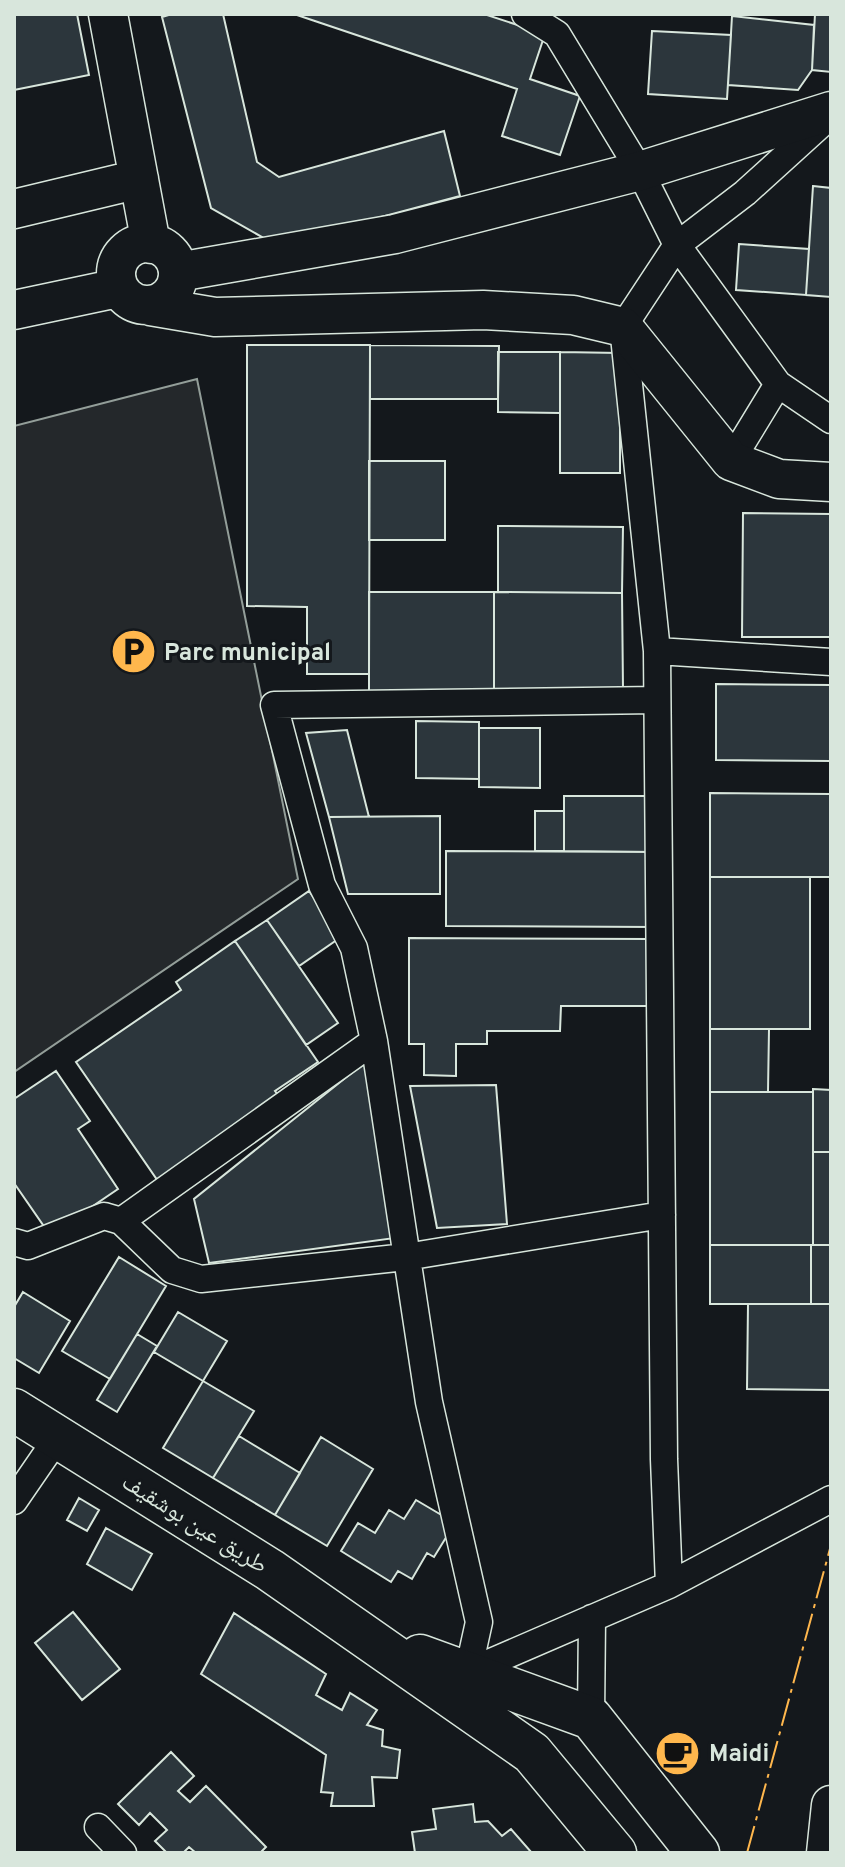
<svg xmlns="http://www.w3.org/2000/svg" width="845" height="1867" viewBox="0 0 845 1867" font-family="Overpass,'Noto Naskh Arabic',sans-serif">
<rect width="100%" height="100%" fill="#14181c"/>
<path fill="#24282b" stroke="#939e99" stroke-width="2" d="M197,379L298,879L14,1072V426Z"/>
<path fill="#2c363c" stroke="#d8e6dc" stroke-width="2" d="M14,14H77L89,75L14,90Z
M172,14H223L257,162L279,177L444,131L460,196L276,245L211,208L162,17Z
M294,14H484L545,34L530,79L580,96L560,155L502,136L517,89Z
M815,14L831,15V72L812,70Z
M732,16L814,25L812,70L798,90L728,85Z
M652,31L731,35L727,99L648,94Z
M813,186L831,188V297L806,295Z
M739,244L809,249L806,295L736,290Z
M247,345H370L369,674H307V607L247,606Z
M370,345L499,346L498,399H370Z
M498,352H560V413L498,412Z
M560,352L620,353V473H560Z
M369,461H445V540H369Z
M743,513L831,514V637H742Z
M498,526L623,527L622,593L498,592Z
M369,592H494V694L369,693Z
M494,592L622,593L623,689H494Z
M716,684L831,685V761L716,760Z
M416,721L479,722V779L416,778Z
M479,728H540V788L479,787Z
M347,730L369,817H329L306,733Z
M710,793L831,794V877H710Z
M564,796H656L655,852L564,851Z
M535,811H564V851H535Z
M440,816V894H348L329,817Z
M446,851L655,852L656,927L446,926Z
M710,877H810V1029H710Z
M309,891L341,937L299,966L267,920Z
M267,920L338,1023L306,1045L235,941Z
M409,938L651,939V1006H561L560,1031H487V1044H456V1076L424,1075V1044H409Z
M235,941L318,1062L275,1091L282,1100L160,1184L76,1062L181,990L176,982Z
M710,1029H769L768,1092H710Z
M369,1059L395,1238L209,1263L194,1199Z
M56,1071L90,1121L78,1129L118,1189L50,1235L14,1183V1099Z
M496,1085L507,1224L437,1228L410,1086Z
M813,1089L831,1090V1152H813Z
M710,1092H813V1245H710Z
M813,1152H831V1245H813Z
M710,1245H811V1304H710Z
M811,1245H831V1304H811Z
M119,1257L166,1286L110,1379L62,1351Z
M23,1292L70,1321L39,1373L14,1358V1307Z
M748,1304H831V1390L747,1389Z
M178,1312L227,1341L203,1381L154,1352Z
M137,1334L157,1346L117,1412L97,1400Z
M203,1381L254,1411L213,1478L163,1448Z
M239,1436L300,1473L275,1515L213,1478Z
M321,1437L373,1469L327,1546L275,1515Z
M79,1498L99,1510L87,1531L67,1520Z
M416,1500L455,1523L434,1557L427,1553L412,1579L398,1571L391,1582L341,1551L358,1523L375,1533L389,1510L404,1519Z
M106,1528L152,1554L132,1590L87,1564Z
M73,1612L120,1669L82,1700L35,1643Z
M234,1613L326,1674L316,1695L342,1710L350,1693L377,1710L367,1725L383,1730L382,1746L400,1750L397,1778L372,1777L374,1806H331L333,1793L321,1792L326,1755L201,1674Z
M171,1752L194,1776L178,1791L190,1802L206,1786L266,1847L260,1853H196L189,1847L183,1853H167L155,1841L167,1830L150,1813L139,1825L118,1804Z
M473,1804L475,1822L488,1821L502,1836L511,1829L532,1853H415L412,1832L436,1829L433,1809Z"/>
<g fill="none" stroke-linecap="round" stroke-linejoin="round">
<defs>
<path id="street" d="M525,14L557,34L640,171L677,245L778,384L831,420
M731,461L778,384
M657,651L831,662
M121,1221L374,1041
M14,1242L28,1246L104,1216L121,1221L172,1270L201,1279L406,1257L662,1215
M14,1501L58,1437
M669,1585L664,1459L657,651L623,327L677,245L745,193L831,115
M468,1672L479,1622L429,1402L374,1041L354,948L322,885L274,705L657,700
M468,1672L669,1585L831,1499
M591,1718L592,1618
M98,1827L123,1853"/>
<path id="secondary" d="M108,14L151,244
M14,209L139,179
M116 274a31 31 0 1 1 62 0a31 31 0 1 1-62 0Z
M178,272L395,234L640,171L831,111
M150,306L215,317L483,310L573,315L623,327L731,461L779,479L831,482
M14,310L118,288
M826,1853L831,1805"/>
<path id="primary" d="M14,1410L270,1570L532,1753L615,1853
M420,1656L591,1718L698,1853"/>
</defs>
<use href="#street" stroke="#d8e6dc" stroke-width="29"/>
<use href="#secondary" stroke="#d8e6dc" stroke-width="41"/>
<use href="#primary" stroke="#d8e6dc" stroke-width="45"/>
<use href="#street" stroke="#14181c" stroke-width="26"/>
<use href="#secondary" stroke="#14181c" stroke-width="38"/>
<use href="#primary" stroke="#14181c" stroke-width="42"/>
<path stroke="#ffb74d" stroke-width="2" stroke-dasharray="28 6 4 6" stroke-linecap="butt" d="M747,1853L831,1545"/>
</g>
<defs>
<symbol id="parking-disc" viewBox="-11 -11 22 22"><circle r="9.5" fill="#ffb74d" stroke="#14181c"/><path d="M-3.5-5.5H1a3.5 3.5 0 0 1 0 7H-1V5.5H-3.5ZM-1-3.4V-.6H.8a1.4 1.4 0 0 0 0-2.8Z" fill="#111"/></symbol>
<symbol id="cafe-disc" viewBox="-11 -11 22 22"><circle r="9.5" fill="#ffb74d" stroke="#14181c"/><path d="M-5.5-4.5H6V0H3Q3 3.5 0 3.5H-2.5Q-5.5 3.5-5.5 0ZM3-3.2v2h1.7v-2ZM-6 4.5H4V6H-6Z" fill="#111"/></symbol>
</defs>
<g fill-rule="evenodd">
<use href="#parking-disc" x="108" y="626" width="51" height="51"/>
<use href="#cafe-disc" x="652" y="1728" width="51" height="51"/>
</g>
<g text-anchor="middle" stroke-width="6" stroke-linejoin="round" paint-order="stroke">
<g font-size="24" font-weight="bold" fill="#d8e6dc" stroke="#14181c" text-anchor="start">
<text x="164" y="660">Parc municipal</text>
<text x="709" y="1761">Maidi</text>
</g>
<g font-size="24" fill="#d8e6dc" stroke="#14181c">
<text transform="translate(195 1523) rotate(32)" y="8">طريق عين بوشقيف</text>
</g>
</g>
<rect width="845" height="1867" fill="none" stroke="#d8e6dc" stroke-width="32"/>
</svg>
